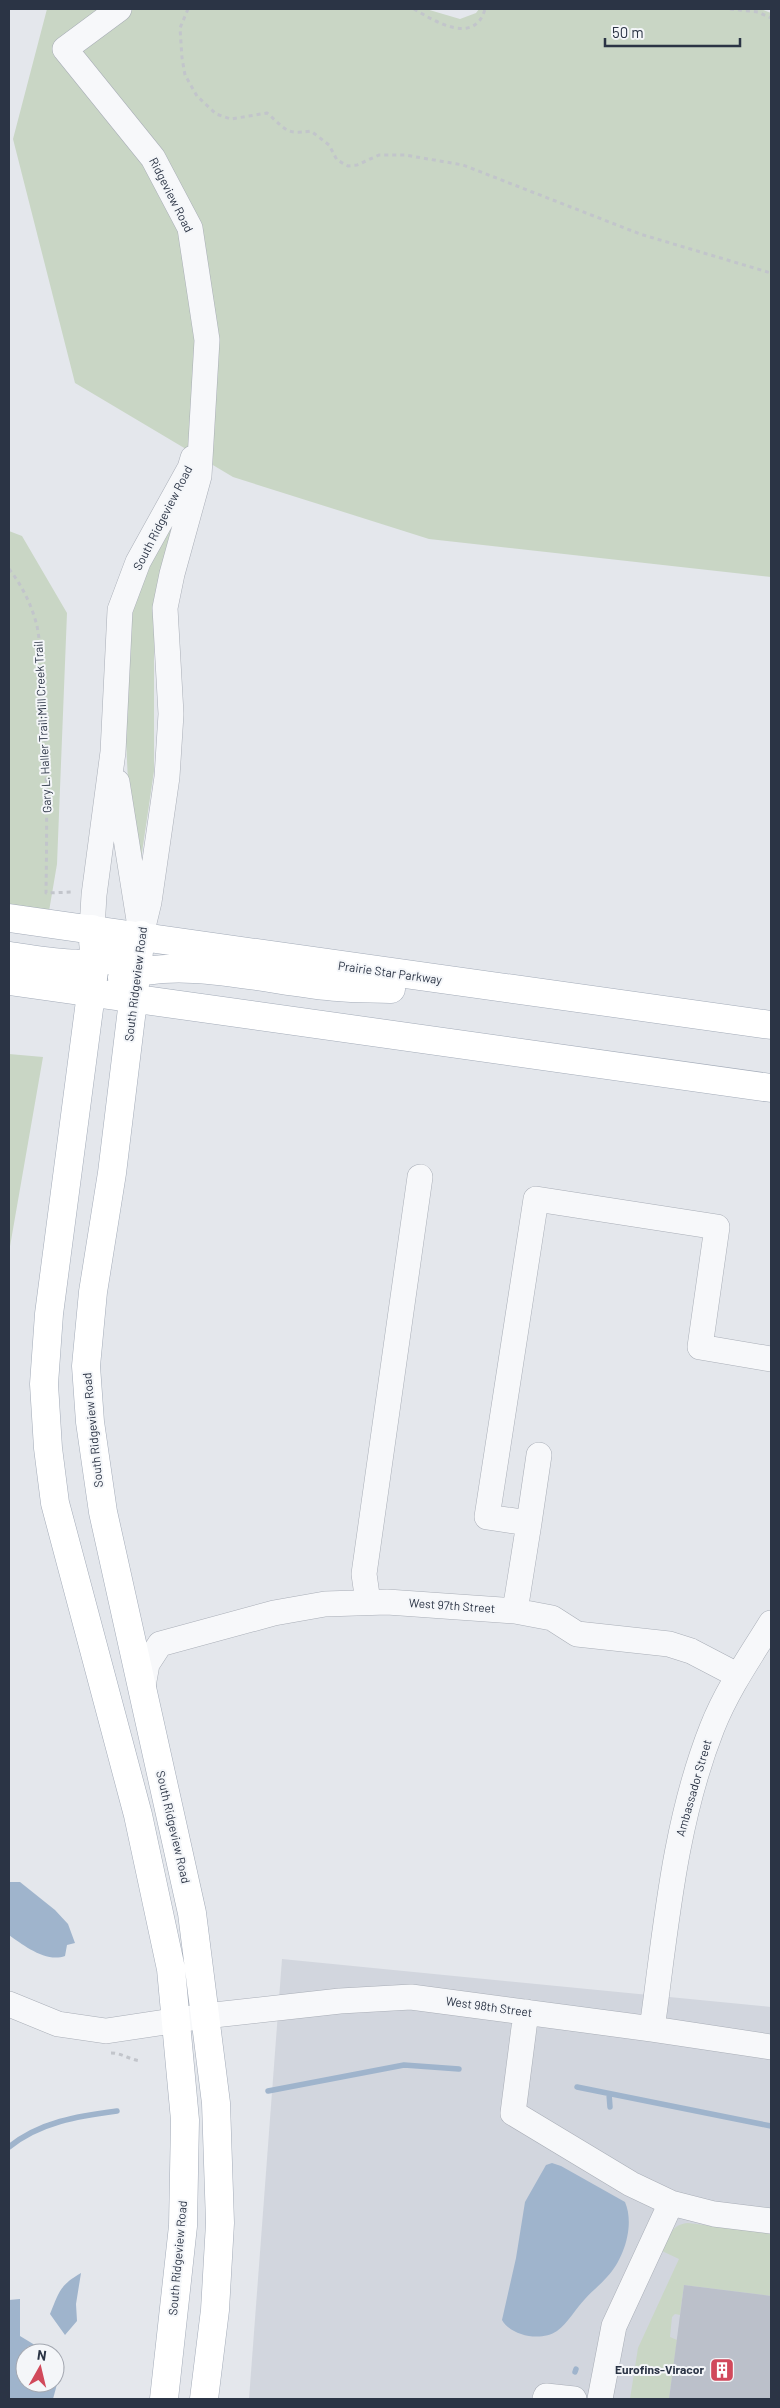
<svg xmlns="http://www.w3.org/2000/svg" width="780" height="2408" viewBox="0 0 780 2408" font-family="Barlow,sans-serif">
<rect width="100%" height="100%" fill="#e4e7ec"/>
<path fill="#d2d6de" d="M282,1959L771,2007V2399H249Z"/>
<path fill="#c9d6c5" d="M47,9H426L460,19L476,13L479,9H761L771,13V577L429,539L233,477L75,383L13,139Z
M185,484L157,618L154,656V771L139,873L128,781L123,680L134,593Z
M9,531L22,536L67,613L57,864L47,923L9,918Z
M9,1054L43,1057L9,1252Z
M688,2223L771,2233V2296L684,2285L680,2315L675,2314L672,2317L670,2337L677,2340L669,2399H630L638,2348L679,2259L662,2251C668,2237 672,2224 688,2223Z"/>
<path fill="#9fb4cc" d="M9,1882H20L55,1910L68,1924L75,1943L67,1945L65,1956C46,1963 23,1945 9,1935Z
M552,2163L561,2166L625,2202C635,2225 624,2259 607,2277C600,2285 592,2291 585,2299C576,2308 568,2323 557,2331C541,2342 511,2336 502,2320L516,2258L525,2202L546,2165Z
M81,2273L76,2304L77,2321L65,2335L50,2314C59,2292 60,2285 81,2273Z
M20,2299V2336L48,2353H25V2383H55V2357L63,2362L53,2399H9V2300Z"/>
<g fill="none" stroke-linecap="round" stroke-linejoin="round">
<path stroke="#9fb4cc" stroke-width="5.5" d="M577,2087L771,2126
M268,2091L404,2065L459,2069
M609,2094L610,2107
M9,2147C40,2122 78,2116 117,2111
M575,2372L576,2369"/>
</g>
<path fill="#bbc0ca" d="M684,2285L771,2296V2399H669Z"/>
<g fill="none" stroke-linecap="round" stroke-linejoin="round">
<defs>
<path id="minor" d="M119,9L65,49L153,158L190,228L207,340L199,476L172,574L165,608L171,714L167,777L149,902L141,935
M117,782L139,920
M92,929L94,895L113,752L120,610L138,562L190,468L193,458
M529,1523L539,1455
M368,1602L364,1574L420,1177
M515,1611L529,1523L487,1517L536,1199L717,1227L700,1347L771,1359
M142,1692L147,1664L160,1644L274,1613L325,1604L387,1602L515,1611L552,1618L577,1634L669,1644L691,1651L737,1675
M9,2004L58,2024L106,2031L205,2016L340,2001L411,1997L652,2029L771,2047
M526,2012L513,2113L631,2184L671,2203
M652,2029C666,1928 674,1824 712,1728C727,1690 750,1657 771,1623
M545,2399L546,2396L574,2399
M600,2399L614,2326L671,2203L714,2214L771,2221"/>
<path id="major" d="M9,918C263,954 517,991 771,1025
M92,929L95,963L49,1314L44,1384L48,1448L55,1503L138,1815L171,1969L185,2120L183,2226L164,2399
M141,935L112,1173L93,1292L86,1366L90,1422L103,1512L192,1913L216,2103L220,2223L215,2310L204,2399
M9,956C41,960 92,972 121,954C128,950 135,941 141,935
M122,978C177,954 277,983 338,987C356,989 374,988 391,989
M9,981L771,1088"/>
</defs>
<use href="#minor" stroke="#a9aeb7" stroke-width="26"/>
<use href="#major" stroke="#a3abb8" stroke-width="29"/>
<path stroke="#c2c5cb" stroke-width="3" stroke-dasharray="4 4" stroke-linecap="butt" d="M188,9L180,28L182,58L185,75L197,96L216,114L231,119L267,113C286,129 285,135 311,131L329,145L337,160L348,166L357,165L379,155H405L463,165L640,234L771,273
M414,9C434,21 475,46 485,9
M730,9L758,12L771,18
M9,569C22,585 32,606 37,626C42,652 42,680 44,706C47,769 47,831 46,893L73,892
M111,2053C122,2053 130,2060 141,2061"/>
<use href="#minor" stroke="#f7f8fa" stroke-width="25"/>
<use href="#major" stroke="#fff" stroke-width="28"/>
</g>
<defs>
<symbol id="building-square" viewBox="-11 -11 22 22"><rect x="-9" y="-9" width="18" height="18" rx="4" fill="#d1495b" stroke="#f4f6f9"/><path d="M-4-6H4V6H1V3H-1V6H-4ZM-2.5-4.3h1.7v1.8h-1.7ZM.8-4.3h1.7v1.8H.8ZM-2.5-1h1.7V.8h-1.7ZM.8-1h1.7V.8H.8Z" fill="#fff"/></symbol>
</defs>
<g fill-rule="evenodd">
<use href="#building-square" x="708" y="2356" width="28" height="28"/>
</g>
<g text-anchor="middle" stroke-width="4" stroke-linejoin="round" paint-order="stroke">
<g font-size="12" fill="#2b3445" stroke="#f4f6f9">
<text transform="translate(171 195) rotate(63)" y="4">Ridgeview Road</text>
<text transform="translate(163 518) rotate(-63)" y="4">South Ridgeview Road</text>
<text transform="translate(43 727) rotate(-93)" y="4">Gary L. Haller Trail;Mill Creek Trail</text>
<text transform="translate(390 973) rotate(8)" y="4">Prairie Star Parkway</text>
<text transform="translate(136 984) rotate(-83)" y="4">South Ridgeview Road</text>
<text transform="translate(93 1430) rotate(-96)" y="4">South Ridgeview Road</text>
<text transform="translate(452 1606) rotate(4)" y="4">West 97th Street</text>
<text transform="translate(694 1788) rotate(-74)" y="4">Ambassador Street</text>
<text transform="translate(173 1827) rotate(77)" y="4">South Ridgeview Road</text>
<text transform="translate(489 2007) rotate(8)" y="4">West 98th Street</text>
<text transform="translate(178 2258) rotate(-85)" y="4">South Ridgeview Road</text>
</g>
<g font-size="12" font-weight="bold" fill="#2b3445" stroke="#f4f6f9" text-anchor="end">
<text x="704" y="2374">Eurofins-Viracor</text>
</g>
</g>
<rect width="780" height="2408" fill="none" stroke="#2b3445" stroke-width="20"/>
<g transform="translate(40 2368) rotate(8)"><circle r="24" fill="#f4f6f9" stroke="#a4a8b1"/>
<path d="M0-4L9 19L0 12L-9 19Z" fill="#d1495b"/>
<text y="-8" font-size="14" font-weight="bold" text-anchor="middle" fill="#2b3445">N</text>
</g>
<path d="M605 38v8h135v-8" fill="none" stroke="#2b3445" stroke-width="2.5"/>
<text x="612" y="38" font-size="15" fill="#2b3445" stroke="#f4f6f9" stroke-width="4" paint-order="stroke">50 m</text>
</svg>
